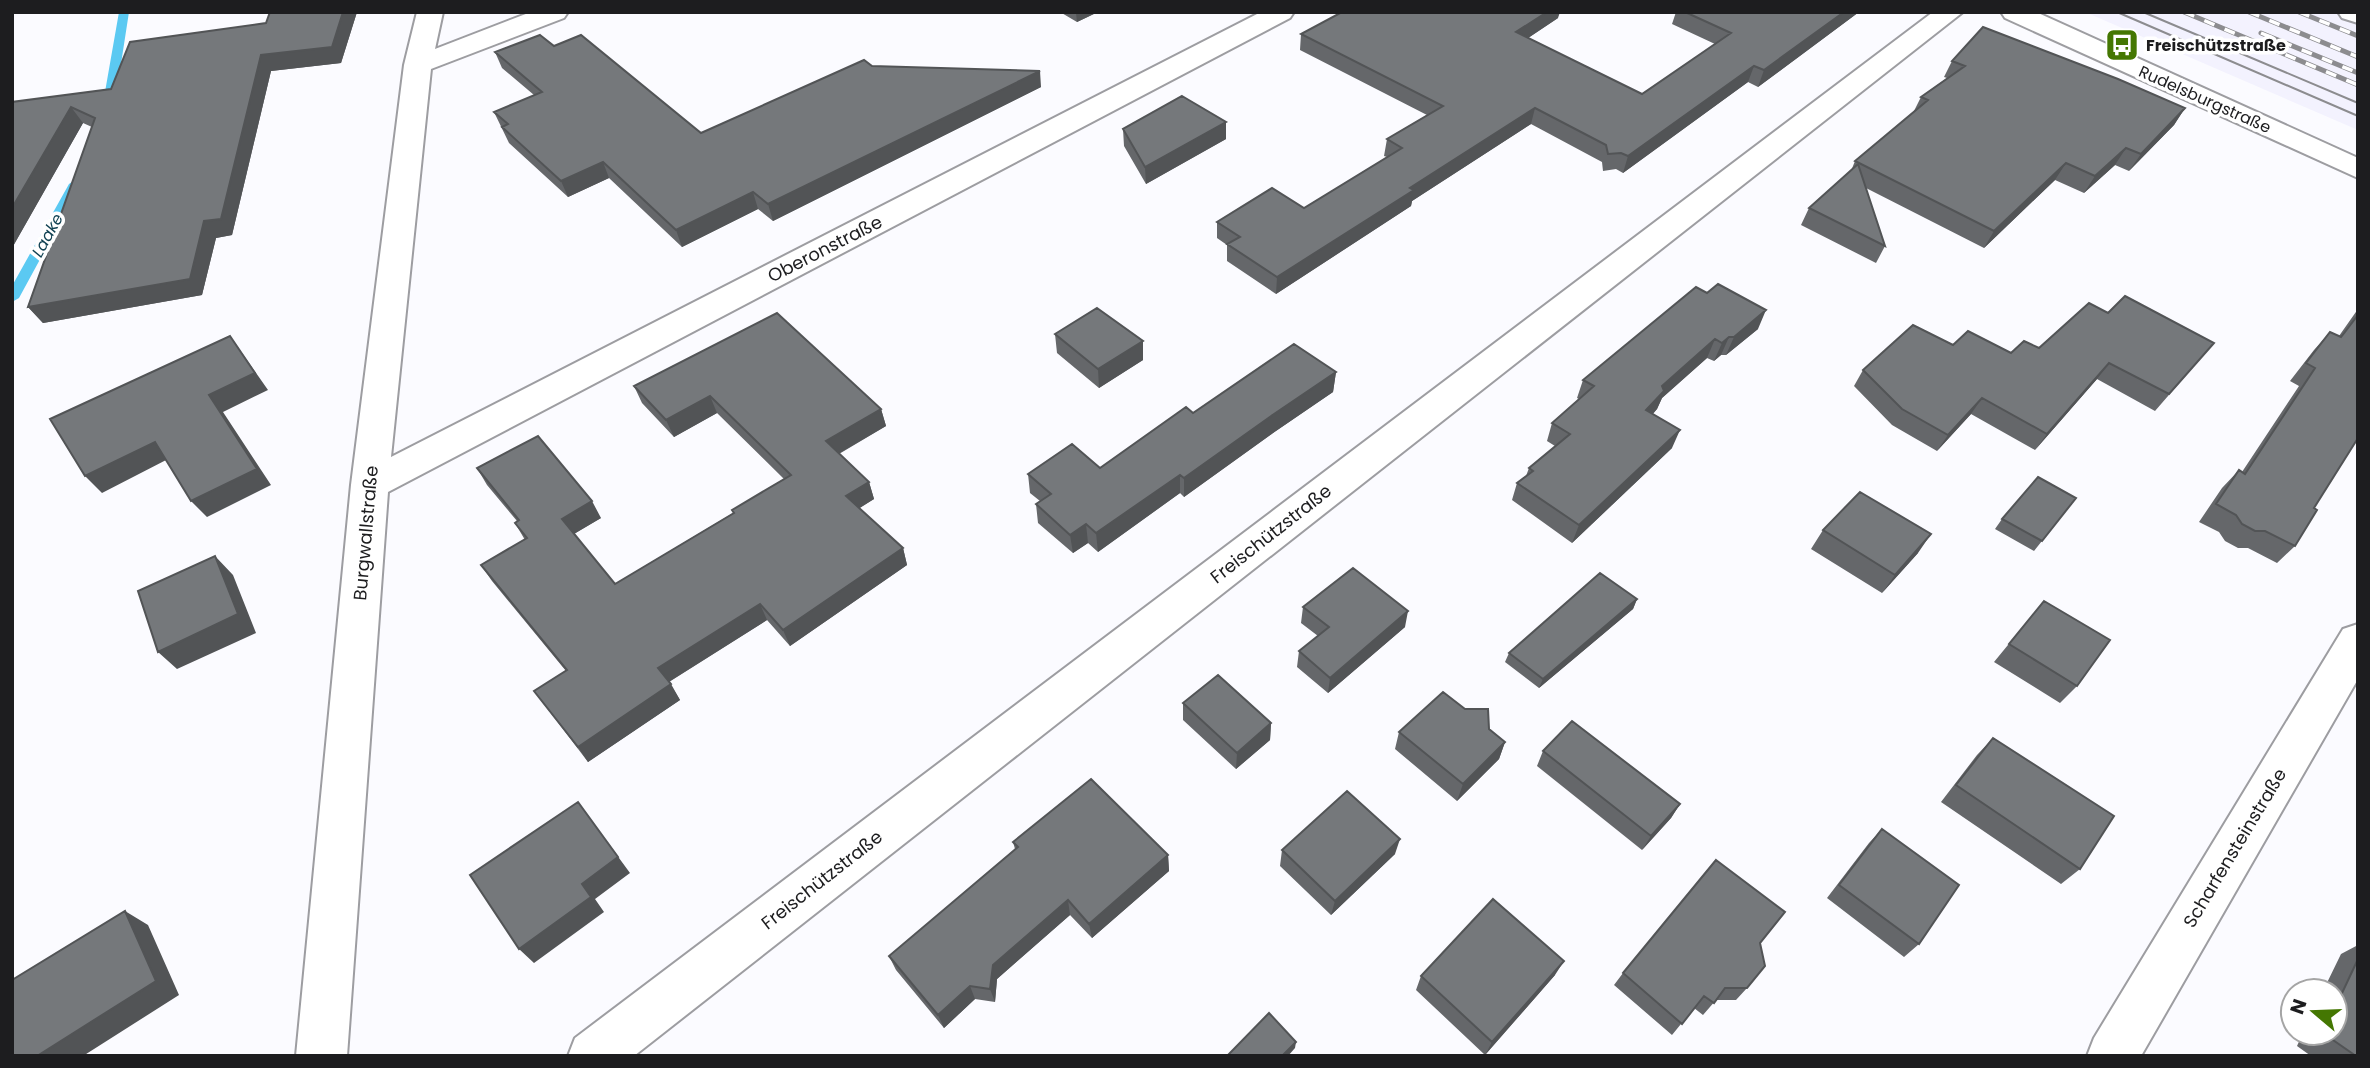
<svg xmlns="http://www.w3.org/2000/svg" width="2370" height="1068" viewBox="0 0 2370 1068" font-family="Poppins,sans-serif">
<rect width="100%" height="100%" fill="#fbfbff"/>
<path fill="#f3f2fe" d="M2085,12H2335L2358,21V130Z"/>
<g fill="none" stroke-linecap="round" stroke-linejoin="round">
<path fill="#5bc9f2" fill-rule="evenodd" d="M119,12H129L114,109L108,112L102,109Z
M75,180L81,184L19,298L12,302V286L69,184Z"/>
<defs>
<path id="street" d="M417,12H443L435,49L531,12H568L564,18L431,69L391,457L1261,12H1294L1290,18L388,492L347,1056H296L351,485L404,65Z
M1933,12H1963L634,1056H568L575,1038Z
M2001,12H2036L2358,158V178L2005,18Z
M2338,12H2358V23L2342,18Z
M2358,624V679L2141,1056H2087L2094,1038L2343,629Z"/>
</defs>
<use href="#street" stroke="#9d9da1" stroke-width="4"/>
<use href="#street" fill="#fff" fill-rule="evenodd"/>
<path stroke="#8c8c8f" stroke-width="2" d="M2117,12L2358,116
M2143,12L2358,103"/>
<defs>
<path id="rail" d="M2184,12L2358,85
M2249,12L2358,57
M2299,12L2358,36
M2261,33L2358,73"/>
</defs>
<use href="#rail" stroke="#8c8c8f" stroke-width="5"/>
<use href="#rail" stroke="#fff" stroke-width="3.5" stroke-dasharray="11" stroke-linecap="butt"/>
</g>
<path fill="#65676a" d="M270,12H357L341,63L271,71L232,235L216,238L202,295L43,323L28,307L92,127L83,123L12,248V102L111,89L266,23Z
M1060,12H1098L1077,22Z
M1676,12H1859L1758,87L1748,82L1623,173L1616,169L1603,171L1602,162L1531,124L1412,201L1411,206L1276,294L1227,261V245L1217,238V222L1304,208L1387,157L1384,156L1387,139L1427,115L1300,50L1301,34L1558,18L1528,38L1642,94L1715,44L1672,24Z
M554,46L701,133L872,66L1041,87L773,221L758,209L682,247L609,178L568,197L509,143L494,112L534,95L502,68L495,52Z
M1952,61L2185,108L2174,125L2129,171L2115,165L2084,193L2055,180L1984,248L1866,188L1885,246L1876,263L1801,225L1809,208L1851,171L1855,161L1913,113L1921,97L1947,78L1944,77Z
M1226,122V139L1146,184L1124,146L1123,129Z
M1696,287L1758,329L1726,355H1721L1714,361L1707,358L1662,398L1657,409L1653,414L1672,448L1572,543L1512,500L1517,483L1526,476L1529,468L1555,446L1547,441L1552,423L1579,399L1577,398L1583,380Z
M2358,309V438L2314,508L2295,546L2277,563L2248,548H2238L2225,541L2219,532L2199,522L2222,488L2239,470L2242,472L2299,386L2290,381L2314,350L2330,332L2339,336Z
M2108,313L2214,343L2155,411L2097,379L2035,450L1971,414L1937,451L1892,425L1854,386L1863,370L1953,345L2011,353L2039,348Z
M1055,334L1143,360L1099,388L1057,353Z
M1336,372L1333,392L1273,433L1184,497L1180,493L1098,552L1088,543L1073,553L1038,523L1036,504L1040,501L1030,493L1028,474L1100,468L1193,413Z
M634,386L881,409L886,426L839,454L869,482L874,499L859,508L903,548L907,565L790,646L767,620L669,682L680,700L588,762L534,691L566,671L492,581L481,565L525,540L515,523L517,521L487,485L477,468L601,518L574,534L615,584L733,513L732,510L784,479L717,413L674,437L642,403Z
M2076,498L2034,551L1995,529L2002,519Z
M1823,530L1918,553L1882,593L1811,549Z
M1637,599L1633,609L1539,688L1505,662L1509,653Z
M2044,601L2077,686L2060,703L1994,662Z
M1303,607L1405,627L1328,693L1297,667L1299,651L1318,636L1301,623Z
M1183,703L1271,723L1270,740L1236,769L1183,720Z
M1399,732L1505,742L1499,759L1457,801L1395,749Z
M1993,738L2080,869L2061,884L1941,802L1977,755Z
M1543,751L1680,804L1671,818L1642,850L1537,766Z
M1882,829L1919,944L1904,957L1827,898L1869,843Z
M1013,842L1168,855L1169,871L1092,938L1070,915L997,979L995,1002L975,999L944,1028L896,970L889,956L1015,849Z
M1282,850L1395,854L1331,915L1280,866Z
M1760,943L1747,988L1736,1000H1716L1703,1015L1694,1008L1672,1035L1614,985L1623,973Z
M2358,945V1056H2311L2297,1046L2303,1033H2335V991H2323L2341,954Z
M1555,975L1485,1055L1416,990L1421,976Z"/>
<path fill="#525456" d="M343,12H357L341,63L271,71L232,235L216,238L202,295L43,323L28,307L204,221L261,55Z
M1098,12L1077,22L1076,13Z
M1547,12H1560L1558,18L1513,48L1516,32Z
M1844,12H1859L1758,87L1764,70Z
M1754,66L1748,82L1623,173L1628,156Z
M1040,71L1041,87L773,221L768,204Z
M71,107L83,123L12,248V208Z
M1535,108L1531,124L1412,201L1411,206L1276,294L1277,277L1410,188Z
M2185,108L2174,125L2129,171L2141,154Z
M1226,122V139L1146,184L1145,167Z
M2126,148L2115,165L2084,193L2095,176Z
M603,162L609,178L568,197L561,181Z
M2066,163L2055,180L1984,248L1994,231Z
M753,192L758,209L682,247L676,230Z
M1766,310L1758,329L1726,355L1734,337Z
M230,336L268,390L223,412L271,485L207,517L191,501L209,395Z
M1729,337L1721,355L1714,361L1722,343Z
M1715,339L1707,358L1662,398L1657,409L1639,428L1646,410L1662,386Z
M1143,341V360L1099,388L1098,369Z
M2109,363L2097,379L2035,450L2047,434Z
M1336,372L1333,392L1273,433L1184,497V478L1274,414Z
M710,396L717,413L674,437L666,420Z
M1982,398L1971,414L1937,451L1948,435Z
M881,409L886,426L831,458L826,441Z
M1680,430L1672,448L1572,543L1579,525Z
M155,442L170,458L102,493L85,476Z
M1180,475V493L1098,552L1096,533Z
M869,482L874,499L852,513L846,496Z
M592,501L601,518L572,535L562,519Z
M1086,524L1088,543L1073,553L1070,535Z
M1931,534L1918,553L1882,593L1895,575Z
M903,548L907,565L790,646L783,630Z
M215,556L233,575L256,633L177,669L158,652Z
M1637,599L1633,609L1539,688L1543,679Z
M760,604L767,620L667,683L658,668Z
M1408,611L1405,627L1328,693L1330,678Z
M671,684L680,700L588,762L578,747Z
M1271,723L1270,740L1236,769L1237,753Z
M1505,742L1499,759L1457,801L1463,784Z
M578,802L630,873L595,899L604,912L534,963L519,949L582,884Z
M1680,804L1671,818L1642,850L1651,836Z
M1400,839L1395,854L1331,915L1335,901Z
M1168,855L1169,871L1092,938L1089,924Z
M1068,900L1070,915L997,979L995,1002L990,989L993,965Z
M125,911L148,925L179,995L83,1056H37Z
M1564,961L1555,975L1485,1055L1492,1042Z
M970,986L975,999L944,1028L938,1015Z
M1296,1042L1295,1048L1288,1056H1282Z"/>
<path fill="#75787b" stroke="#525456" stroke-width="2" d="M270,12H343L332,47L261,55L221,219L204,221L190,279L28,307L95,118L71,107L12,208V102L111,89L130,42L266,23Z
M1342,12H1547L1516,32L1642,94L1731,33L1685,12H1844L1764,70L1754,66L1628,156L1621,153L1608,154L1606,145L1535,108L1410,188L1414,190L1277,277L1227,244L1240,237L1217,222L1272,188L1304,208L1402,148L1387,139L1443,106L1301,34Z
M1983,27L2118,79L2185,108L2141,154L2126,148L2095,176L2066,163L1994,231L1855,161L1928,100L1921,97L1965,66L1952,61Z
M540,35L554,46L581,35L701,133L864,60L872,66L1040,71L768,204L753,192L676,230L603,162L561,181L502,127L508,124L494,112L542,92L495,52Z
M1182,96L1226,122L1145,167L1123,129Z
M1858,164L1885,246L1809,208Z
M1718,284L1766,310L1734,337H1729L1722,343L1715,339L1662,386L1664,391L1646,410L1680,430L1579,525L1517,483L1533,471L1529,468L1570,434L1552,423L1594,386L1583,380L1696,287L1707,293Z
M2125,296L2214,343L2169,394L2109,363L2047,434L1982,398L1948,435L1902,409L1863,370L1913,325L1953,345L1968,331L2011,353L2024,341L2039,348L2089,303L2108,313Z
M1097,308L1143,341L1098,369L1055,334Z
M777,313L881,409L826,441L869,482L846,496L903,548L783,630L760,604L658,668L671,684L578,747L534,691L567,670L481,565L527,538L515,523L519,520L477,468L538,436L592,501L562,519L615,584L734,513L732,510L791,475L710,396L666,420L634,386Z
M2358,315V438L2314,508L2317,510L2295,546L2265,531H2255L2242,524L2236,515L2216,504L2239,470L2245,474L2315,368L2306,363L2330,332L2341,337L2345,332Z
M230,336L255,373L209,395L257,469L191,501L155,442L85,476L50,419Z
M1294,344L1336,372L1274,414L1184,478L1180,475L1096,533L1086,524L1070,535L1036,504L1051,494L1028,474L1072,444L1100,468L1186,407L1193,413Z
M2038,477L2076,498L2042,541L2002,519Z
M1860,492L1931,534L1895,575L1823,530Z
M215,556L238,614L158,652L138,591Z
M1353,568L1408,611L1330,678L1299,651L1329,627L1303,607Z
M1600,573L1637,599L1543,679L1509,653Z
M2044,601L2110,640L2077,686L2009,644Z
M1218,675L1271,723L1237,753L1183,703Z
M1443,692L1465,709H1488L1489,729L1505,742L1463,784L1399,732Z
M1572,721L1680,804L1651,836L1543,751Z
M1993,738L2114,816L2080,869L1956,785Z
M1091,779L1168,855L1089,924L1068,900L993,965L990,989L970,986L938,1015L889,956L1018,847L1013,842Z
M1347,791L1400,839L1335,901L1282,850Z
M578,802L618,857L582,884L591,897L519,949L470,875Z
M1882,829L1959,885L1919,944L1839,885Z
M1716,860L1785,912L1760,943L1765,966L1747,988H1725L1714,1003L1704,996L1682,1024L1623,973Z
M1493,899L1564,961L1492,1042L1421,976Z
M125,911L156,981L37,1056H12V980Z
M2358,959V1056H2356L2323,1033H2335V1008Z
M1269,1013L1296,1042L1282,1056H1227Z"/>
<defs>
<symbol id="bus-square" viewBox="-11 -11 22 22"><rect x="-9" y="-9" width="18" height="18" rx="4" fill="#447702" stroke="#fff"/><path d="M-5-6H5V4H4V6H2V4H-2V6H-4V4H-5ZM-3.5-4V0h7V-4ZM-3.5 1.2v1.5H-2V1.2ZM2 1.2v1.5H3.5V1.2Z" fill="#fff"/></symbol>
</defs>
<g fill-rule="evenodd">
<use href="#bus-square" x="2103" y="26" width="38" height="38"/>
</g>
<g text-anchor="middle" stroke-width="7" stroke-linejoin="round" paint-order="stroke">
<g font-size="16" font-weight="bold" fill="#1d1d1f" stroke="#fff" text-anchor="start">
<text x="2146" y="51">Freischützstraße</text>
</g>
<g font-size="16" fill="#1d1d1f" stroke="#fff">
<text transform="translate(2205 99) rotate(24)" y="6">Rudelsburgstraße</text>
</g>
<g font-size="16" font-style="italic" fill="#114253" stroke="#fff">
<text transform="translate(47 235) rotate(-61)" y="6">Laake</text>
</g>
<g font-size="18" fill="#1d1d1f" stroke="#fff">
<text transform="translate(825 249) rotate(-27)" y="6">Oberonstraße</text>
<text transform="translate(366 533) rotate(-85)" y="6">Burgwallstraße</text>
<text transform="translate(1271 534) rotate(-38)" y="6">Freischützstraße</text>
<text transform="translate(2235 848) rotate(-59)" y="6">Scharfensteinstraße</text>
<text transform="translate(822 880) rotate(-38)" y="6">Freischützstraße</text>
</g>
</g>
<rect width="2370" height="1068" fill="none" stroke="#1d1d1f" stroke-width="28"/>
<g transform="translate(2314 1012) rotate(289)"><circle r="33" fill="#ffffff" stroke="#a5a5a5" stroke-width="2"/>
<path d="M0-5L12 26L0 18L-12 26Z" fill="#447702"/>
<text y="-10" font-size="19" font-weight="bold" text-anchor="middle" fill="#1d1d1f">N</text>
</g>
</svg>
